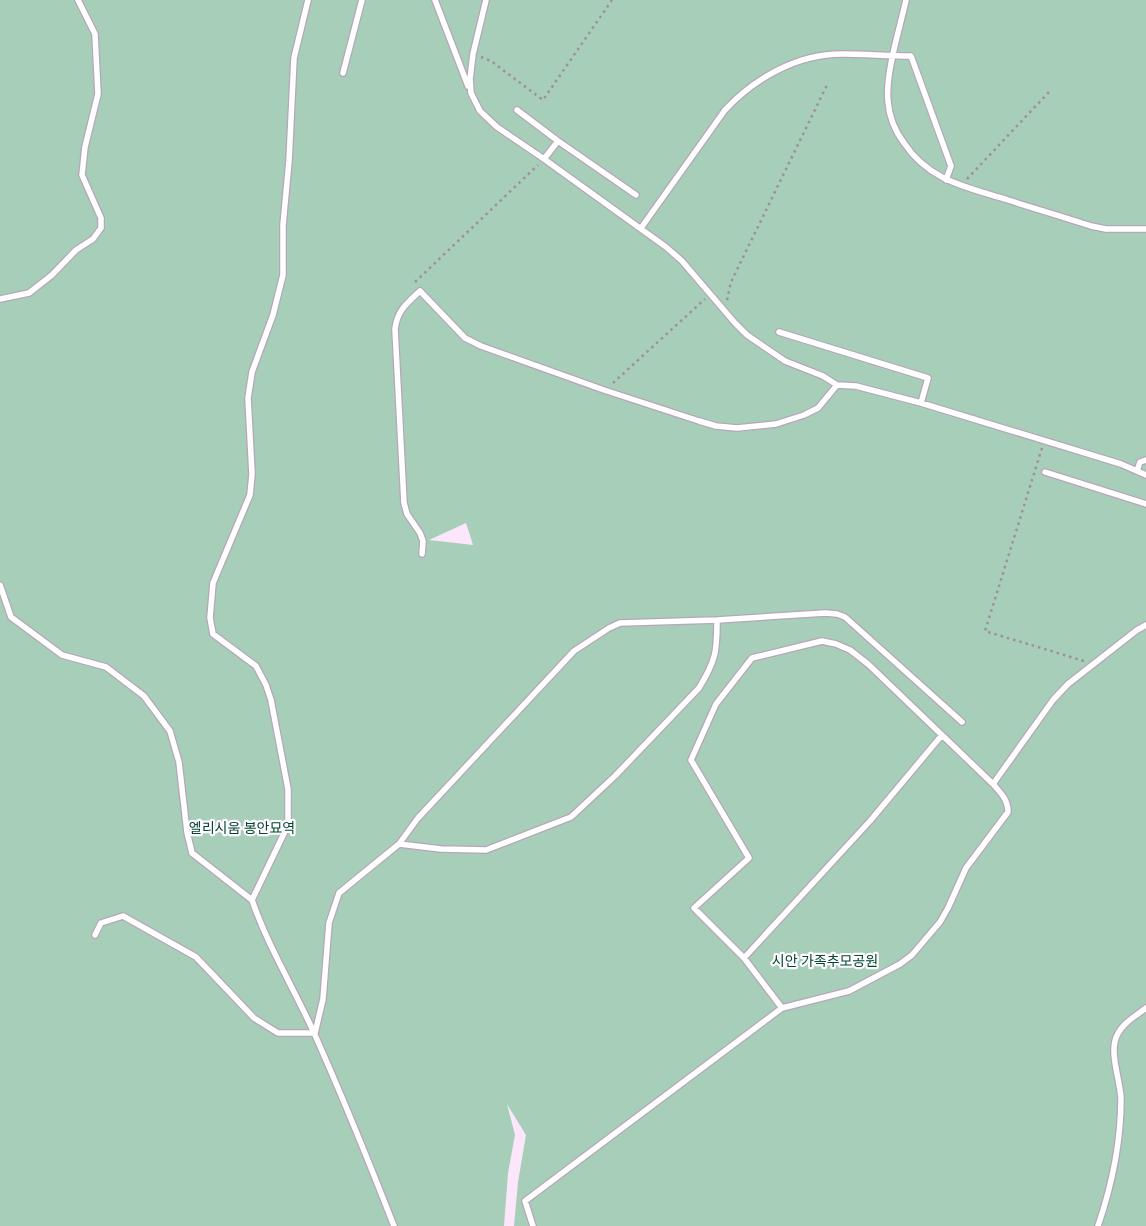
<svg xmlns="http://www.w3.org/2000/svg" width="1146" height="1226" viewBox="0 0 1146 1226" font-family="'IBM Plex Sans','Noto Sans KR',sans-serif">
<rect width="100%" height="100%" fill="#fbe6fb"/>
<path fill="#a7ceb8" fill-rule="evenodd" d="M0,0H1146V1226H514L518,1182L526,1135L507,1104L515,1135L508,1173L504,1226H0ZM466,523L473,545L429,540Z"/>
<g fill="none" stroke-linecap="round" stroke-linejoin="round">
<defs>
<path id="lane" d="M308,0L294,58L289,161L283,225V275L273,315L252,372L248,398L252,474L250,495L213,583L210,618L213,634L256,666L266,685L271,700L288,789V825L252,900C268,947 295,990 315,1035C343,1098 369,1162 394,1226
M435,0L468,86
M486,0L473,54L470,79L471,93L480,111L497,127L544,159L666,247L682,261L735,323L747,335L785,361L823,376L837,385L856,386L921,403L1121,464L1146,475
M906,0C900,28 885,74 888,101C889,116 895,131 904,143C929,181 967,187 1008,200C1036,209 1064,217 1091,226L1106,229H1146
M343,73L362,0
M517,110L558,141L636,195
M544,159L558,141
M641,228L725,110C755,78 797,54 842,54C865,54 888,56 911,56L951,166L946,180
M0,299L29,293L52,275L76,250L93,239L101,228V218L82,175L85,147L98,94L95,34L78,0
M779,332L928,378L921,403
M1137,471L1140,462L1146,460
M1045,472L1146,504
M422,554L423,541L420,533L407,514L404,503L395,329C397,311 407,303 420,291L465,338L481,346L604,390L699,421L716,426L737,428L776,424L804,415L818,408L837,385
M0,585L11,617L62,655L106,667L144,696L170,731L179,762L187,832L192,853L252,900
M993,784L1053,700L1068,684L1137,630L1146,625
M399,844L441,849L486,850L571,817L615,776L699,688C716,660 717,652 717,620
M95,935L101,923L123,916L196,957L254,1018L278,1033H315L323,999L329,923L339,893L399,844L418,818L574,651L609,628L620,623L717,620L825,613L837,614L845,617L962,722
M744,958L870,821L942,735
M533,1226L525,1201L782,1008L744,958L694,908L749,858L691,760L716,704L752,658L822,641L836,644L850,650L868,664L993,784C1001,793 1008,800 1008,812L966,868L948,908L940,922L912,955L900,964L849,991L782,1008
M1098,1226C1112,1185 1121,1141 1121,1098C1120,1081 1111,1057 1115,1041C1119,1025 1134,1017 1146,1008"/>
</defs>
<use href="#lane" stroke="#b9a5b9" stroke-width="8"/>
<path stroke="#9e8f9e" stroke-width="2.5" stroke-dasharray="2.5 4" stroke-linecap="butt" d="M481,57L491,61L543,100L612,0
M967,179L1049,92
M415,282L538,165
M727,300L731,282L828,83
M613,383L705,299
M1042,448L985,631L1084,661"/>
<use href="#lane" stroke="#fff" stroke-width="5.5"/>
</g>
<g text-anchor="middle" stroke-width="4.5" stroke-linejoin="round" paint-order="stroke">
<g font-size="14" fill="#00492d" stroke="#fef9fe">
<text x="242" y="833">엘리시움 봉안묘역</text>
<text x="825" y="966">시안 가족추모공원</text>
</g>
</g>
</svg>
